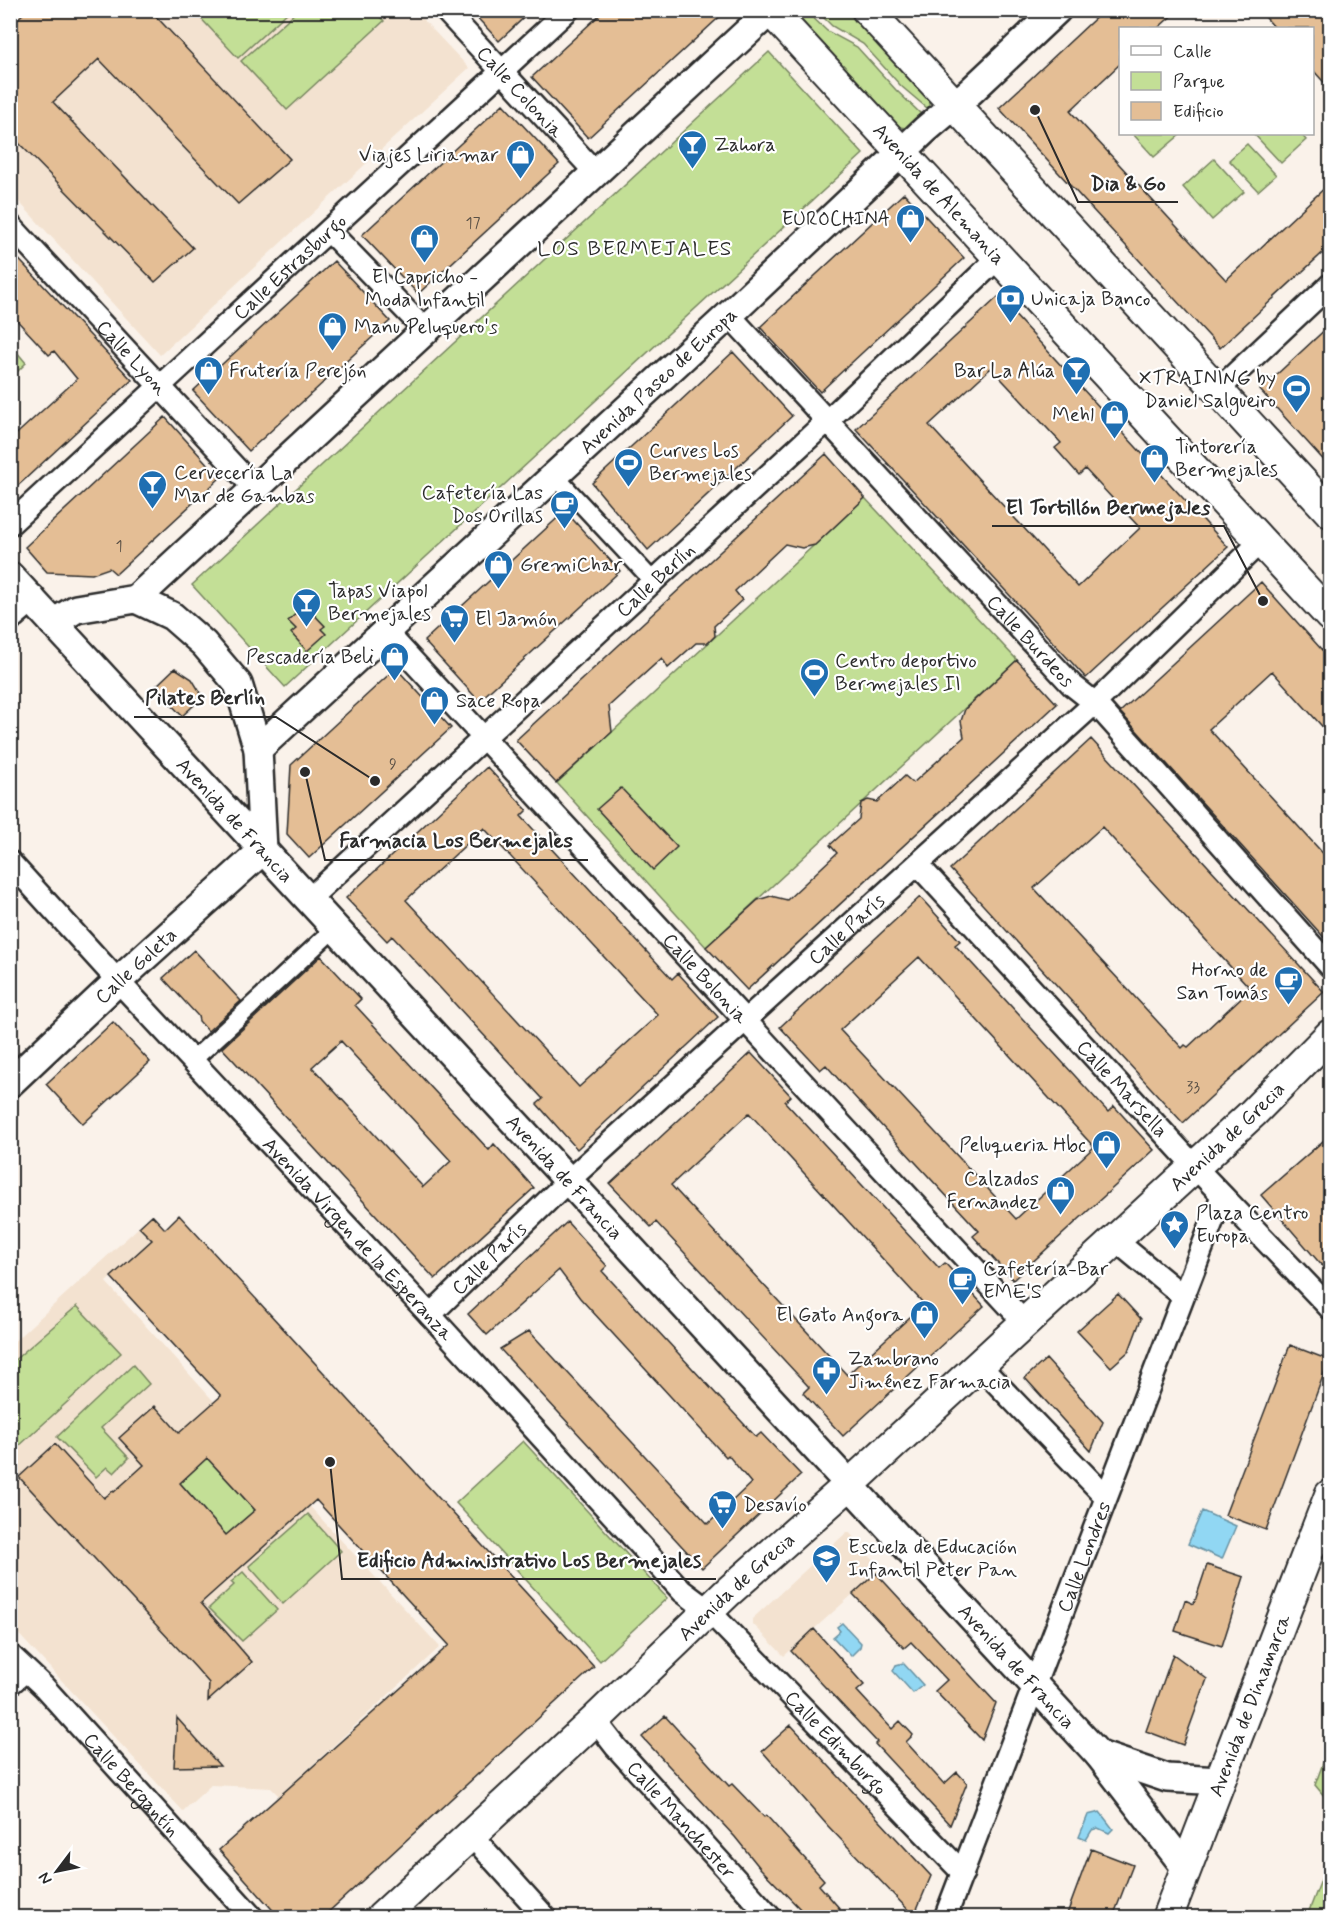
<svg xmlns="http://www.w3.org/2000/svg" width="1341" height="1928" viewBox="0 0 1341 1928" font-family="Mynerve,sans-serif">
<rect width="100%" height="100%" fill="#faf2ea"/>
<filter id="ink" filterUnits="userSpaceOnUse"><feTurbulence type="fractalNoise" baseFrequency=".0167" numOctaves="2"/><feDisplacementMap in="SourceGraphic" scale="12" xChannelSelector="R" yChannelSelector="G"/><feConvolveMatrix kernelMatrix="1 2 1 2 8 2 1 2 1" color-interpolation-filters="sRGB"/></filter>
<g filter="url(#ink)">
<path fill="#f3e2d0" d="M11,11H415L469,68L160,355L11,193Z
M139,1227L152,1240L106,1282L265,1458L440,1647L279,1796L271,1788L211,1785L183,1811L11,1626L10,1345Z
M847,1532H849L881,1569L784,1656L752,1623V1619Z"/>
<path fill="#c3df96" stroke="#778560" stroke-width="1.5" d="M194,11H289L238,58Z
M297,11H374L384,21L287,110L241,61Z
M793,11H806L827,31L857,47L896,90L921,114L906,128L900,127Z
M817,11H847L929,98V106L927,108L901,86L863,44L832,26Z
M769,52L863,154L285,687L192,585Z
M1133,134H1181L1154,157Z
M1254,134H1301L1306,140L1281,163Z
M1247,144L1276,175L1258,191L1229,160Z
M1214,159L1244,192L1212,220L1183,187Z
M11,345L26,363L11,378H10Z
M865,498L1017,660L706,947L557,783Z
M77,1306L121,1353L19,1446L11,1438V1363Z
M133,1365L149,1384L101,1428L129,1458L114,1473L107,1467L96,1477L57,1437Z
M523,1441L667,1598L600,1661L456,1503Z
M207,1458L255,1510L226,1535L180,1483Z
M308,1514L341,1551L283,1604L249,1566Z
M243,1572L277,1610L242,1641L209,1608L234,1585L231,1582Z
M1330,1744V1803L1315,1785Z
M1330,1857V1917H1264L1309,1911Z"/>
<path fill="#91d7f3" stroke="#6892a3" stroke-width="1.5" d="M1202,1511L1236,1526L1222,1559L1188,1544Z
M842,1623L861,1643L860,1647L851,1656L833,1637L840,1631L837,1627Z
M903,1663L923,1685L913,1693L893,1671L896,1665Z
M1100,1812L1113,1829L1109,1833L1098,1828L1092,1830L1086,1840L1079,1837L1088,1815Z"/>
<path fill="#e4be95" stroke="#2b2b2b" stroke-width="1.5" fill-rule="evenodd" d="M27,10H150L290,159L238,204L99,59L53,102L193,248L155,282L10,134V26Z
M470,10H532L499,41Z
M605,10H727L588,138L532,77Z
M1104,10H1178L1158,28H1120V64L1070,111L1226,280L1330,183V246L1220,348L999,108Z
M1259,10H1320L1330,22V89L1312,69V28H1275Z
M503,104L559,164L418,294L362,235Z
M904,193L964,258L820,392L760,327Z
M10,250L132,380L10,493V440L77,379L54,351L49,355L10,313Z
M334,261L390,321L249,451L193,391Z
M998,297L1228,547L1086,678L856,429ZM991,368L1061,443L1055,448L1079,475L1085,469L1140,528L1078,587L929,425Z
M1330,325V467L1260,390Z
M733,352L792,416L648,550L592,483Z
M165,417L220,478L116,574L109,568L92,574L47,572L25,547Z
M826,454L865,498L815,545L802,548L785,544L735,591L742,600L714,626L715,636L708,643H696L668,668L662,658L609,706L612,732L556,783L516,740Z
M565,511L620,571L479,701L424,641Z
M1261,582L1330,659V735L1272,671L1209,729L1330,861V944L1120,712Z
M305,605L325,626L321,629L326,634L307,651L291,633L296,629L288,621Z
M1017,660L1057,704L747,990L706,947L758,900L771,896L787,900L837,853L830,845L859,819L861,803L868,800L877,802L905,776L913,783L964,737L961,721L965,709Z
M175,668L192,679L203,697L182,716L155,687Z
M396,668L451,728L309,858L287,834L291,765Z
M1091,739L1324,992L1183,1123L950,869ZM1102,827L1249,987L1245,990L1247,992L1188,1047L1185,1045L1182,1048L1034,888Z
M487,767L527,810L521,816L672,979L678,973L718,1017L577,1149L537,1104L543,1099L392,936L387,941L346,898ZM484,828L658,1015L579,1087L406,900Z
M621,788L677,847L653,870L597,809Z
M920,897L960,941L955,945L1108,1112L1114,1106L1154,1150L1013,1280L973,1236L979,1231L840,1081L826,1065L820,1070L780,1027ZM919,957L1094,1147L1016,1219L840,1030Z
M194,950L241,1001L208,1031L199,1021L198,1016L163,978Z
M321,956L361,999L355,1005L489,1150L494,1144L534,1188L435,1279L222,1048ZM341,1041L451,1161L423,1187L312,1067Z
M113,1022L150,1062L83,1124L46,1084Z
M751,1053L791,1096L785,1102L939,1268L945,1263L984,1306L843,1436L803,1393L809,1387L656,1222L651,1227L610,1184ZM749,1113L924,1304L847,1375L671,1185Z
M1330,1135V1275L1261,1195Z
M152,1215L165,1229L179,1215L594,1667L323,1917H279L219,1850L449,1645L316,1500L201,1603L252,1662L208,1701L209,1683L196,1668L19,1477L55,1444L104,1498L113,1491L114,1492L144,1465L119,1438L155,1406L179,1433L221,1396L111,1277L152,1240L139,1227ZM207,1458L255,1510L226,1535L180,1483Z
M567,1222L607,1266L602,1271L756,1437L761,1433L801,1475L702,1568L500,1349L529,1331L708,1524L751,1483L728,1455L726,1457L580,1298L559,1270L487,1335L468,1314Z
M1118,1294L1141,1319L1129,1351L1111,1367L1077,1331Z
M1290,1345L1329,1360L1266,1530L1225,1515Z
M1046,1359L1103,1422L1091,1451L1025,1378Z
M1207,1565L1244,1577L1222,1646L1175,1631L1185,1600L1194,1604Z
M876,1573L996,1703L982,1740L935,1691L947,1680L911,1642L904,1648L853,1594Z
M814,1629L864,1685L857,1691L892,1729L900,1721L913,1735L906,1742L944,1784L957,1772L967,1783L950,1825L875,1744L877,1742L791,1651Z
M1173,1654L1207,1679L1183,1745L1146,1731Z
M665,1716L729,1786L732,1784L764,1817L766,1815L824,1880L819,1885L840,1909L830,1917H808L760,1868L735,1837L642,1737Z
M177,1718L220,1766L174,1767Z
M791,1725L931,1876L914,1916L828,1826L762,1751Z
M1091,1849L1133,1865L1113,1917H1077L1067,1914Z"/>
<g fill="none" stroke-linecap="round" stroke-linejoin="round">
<defs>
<path id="pedestrian" d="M555,476L653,581
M192,1061L335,928"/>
<g id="minor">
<path id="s1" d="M445,10L596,173"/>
<path id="s2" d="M10,225L255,489"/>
<path d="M329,231L426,331"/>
<path id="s3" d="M729,315L1072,685L1095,703L1330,966"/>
<path d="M1218,390L1330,285"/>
<path id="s4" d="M10,524L568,10"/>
<path id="s5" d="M386,632L1025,1323"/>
<path id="s6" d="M10,862L118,981L430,1315L682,1591L710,1612L963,1873"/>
<path id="s7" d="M918,865L1195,1167L1330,1308"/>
<path id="s8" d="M309,899L826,422L999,257"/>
<path d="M1115,1240L1183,1296"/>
<path id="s9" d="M430,1315L568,1181L1095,703L1261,541"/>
<path d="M979,1365L1106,1497"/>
<path id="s10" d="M10,1655L44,1687L253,1918"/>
<path d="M10,1684L25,1671"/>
<path id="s11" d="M595,1720L616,1747L771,1918"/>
<path d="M470,1834L546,1918"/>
<path id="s12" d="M945,1918L1222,1196"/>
</g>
<g id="tertiary">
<path id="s13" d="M10,576L1099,1755L1186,1868"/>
<path d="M136,599L771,10"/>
<path d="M10,616L31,598"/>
<path id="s14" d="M258,749L729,315L926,129L971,91L1057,10"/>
<path id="s15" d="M10,1083L118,981L263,850L258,749L238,684L204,644L172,616L136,599L76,609L53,623"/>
<path d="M1099,1755L1167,1778L1220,1781"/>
</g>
<g id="secondary">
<path id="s16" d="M770,10L1330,616"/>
<path d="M867,10L1330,512"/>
<path id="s17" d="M381,1918L595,1720L728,1592L849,1485L1253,1113L1330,1035"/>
<path id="s18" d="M1167,1918L1330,1495"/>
</g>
</defs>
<use href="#pedestrian" stroke="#2b2b2b" stroke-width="21"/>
<use href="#minor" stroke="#2b2b2b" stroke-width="26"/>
<use href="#tertiary" stroke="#2b2b2b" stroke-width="32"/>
<use href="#secondary" stroke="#2b2b2b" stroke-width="34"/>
<use href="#pedestrian" stroke="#fff" stroke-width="16"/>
<use href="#minor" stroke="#fff" stroke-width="21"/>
<use href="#tertiary" stroke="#fff" stroke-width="27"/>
<use href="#secondary" stroke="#fff" stroke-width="30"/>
</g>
</g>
<defs>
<symbol id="bar-pin" viewBox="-11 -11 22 30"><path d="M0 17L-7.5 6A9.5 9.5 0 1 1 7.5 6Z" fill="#1f6fb2" stroke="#fff"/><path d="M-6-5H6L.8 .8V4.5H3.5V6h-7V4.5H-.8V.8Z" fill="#fff"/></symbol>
<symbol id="shop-pin" viewBox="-11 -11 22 30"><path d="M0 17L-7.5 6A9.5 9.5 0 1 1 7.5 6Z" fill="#1f6fb2" stroke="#fff"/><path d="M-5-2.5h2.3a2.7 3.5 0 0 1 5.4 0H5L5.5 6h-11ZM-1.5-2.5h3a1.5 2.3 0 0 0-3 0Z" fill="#fff"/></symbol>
<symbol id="bank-pin" viewBox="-11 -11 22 30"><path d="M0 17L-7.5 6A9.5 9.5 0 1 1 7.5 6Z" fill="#1f6fb2" stroke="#fff"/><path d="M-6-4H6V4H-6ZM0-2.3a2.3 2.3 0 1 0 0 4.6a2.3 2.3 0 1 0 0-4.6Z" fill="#fff"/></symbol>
<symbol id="stadium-pin" viewBox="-11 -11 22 30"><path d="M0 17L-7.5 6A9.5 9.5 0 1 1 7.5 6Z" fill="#1f6fb2" stroke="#fff"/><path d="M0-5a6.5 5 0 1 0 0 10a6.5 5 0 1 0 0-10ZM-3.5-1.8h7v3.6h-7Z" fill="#fff"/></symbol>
<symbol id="cafe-pin" viewBox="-11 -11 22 30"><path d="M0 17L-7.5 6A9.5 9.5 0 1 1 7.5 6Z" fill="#1f6fb2" stroke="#fff"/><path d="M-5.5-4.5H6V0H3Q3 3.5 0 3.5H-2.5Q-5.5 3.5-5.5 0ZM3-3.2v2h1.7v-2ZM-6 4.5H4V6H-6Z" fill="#fff"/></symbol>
<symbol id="supermarket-pin" viewBox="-11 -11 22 30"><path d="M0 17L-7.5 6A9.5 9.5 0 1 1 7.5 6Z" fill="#1f6fb2" stroke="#fff"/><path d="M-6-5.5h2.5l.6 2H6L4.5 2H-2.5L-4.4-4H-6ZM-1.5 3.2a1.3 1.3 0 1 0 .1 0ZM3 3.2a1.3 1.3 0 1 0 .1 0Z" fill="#fff"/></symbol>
<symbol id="sight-pin" viewBox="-11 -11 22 30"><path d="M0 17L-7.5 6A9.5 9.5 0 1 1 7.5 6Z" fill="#1f6fb2" stroke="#fff"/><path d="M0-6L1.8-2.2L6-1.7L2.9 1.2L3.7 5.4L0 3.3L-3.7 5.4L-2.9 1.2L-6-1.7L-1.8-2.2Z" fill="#fff"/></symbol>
<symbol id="pharmacy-pin" viewBox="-11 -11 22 30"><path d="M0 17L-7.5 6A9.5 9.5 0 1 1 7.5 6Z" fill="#1f6fb2" stroke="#fff"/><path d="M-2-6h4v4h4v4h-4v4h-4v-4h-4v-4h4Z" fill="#fff"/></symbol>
<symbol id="school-pin" viewBox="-11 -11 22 30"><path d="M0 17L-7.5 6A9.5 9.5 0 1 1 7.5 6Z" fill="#1f6fb2" stroke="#fff"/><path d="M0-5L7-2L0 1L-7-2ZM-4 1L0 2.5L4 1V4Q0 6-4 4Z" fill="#fff"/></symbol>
</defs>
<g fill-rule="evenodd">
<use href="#bar-pin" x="676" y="128" width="33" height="45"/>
<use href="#shop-pin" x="504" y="138" width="33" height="45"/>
<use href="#shop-pin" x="894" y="202" width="33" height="45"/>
<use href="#shop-pin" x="408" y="222" width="33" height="45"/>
<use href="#bank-pin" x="994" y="282" width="33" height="45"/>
<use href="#shop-pin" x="316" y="310" width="33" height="45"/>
<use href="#shop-pin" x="192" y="354" width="33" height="45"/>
<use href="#bar-pin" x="1060" y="354" width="33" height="45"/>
<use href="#stadium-pin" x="1280" y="372" width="33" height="45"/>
<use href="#shop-pin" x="1098" y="398" width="33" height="45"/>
<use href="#shop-pin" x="1138" y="442" width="33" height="45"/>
<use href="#stadium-pin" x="612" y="446" width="33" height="45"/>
<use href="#bar-pin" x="136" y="468" width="33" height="45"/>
<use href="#cafe-pin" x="548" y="488" width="33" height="45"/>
<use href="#shop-pin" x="482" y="548" width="33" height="45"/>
<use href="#bar-pin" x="290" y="586" width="33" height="45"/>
<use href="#supermarket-pin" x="438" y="602" width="33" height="45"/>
<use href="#shop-pin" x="378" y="640" width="33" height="45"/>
<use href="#stadium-pin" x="798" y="656" width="33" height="45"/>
<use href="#shop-pin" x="418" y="684" width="33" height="45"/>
<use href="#cafe-pin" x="1272" y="964" width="33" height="45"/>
<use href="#shop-pin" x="1090" y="1128" width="33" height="45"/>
<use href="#shop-pin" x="1044" y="1174" width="33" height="45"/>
<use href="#sight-pin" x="1158" y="1208" width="33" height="45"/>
<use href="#cafe-pin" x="946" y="1264" width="33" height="45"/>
<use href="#shop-pin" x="908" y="1298" width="33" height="45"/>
<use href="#pharmacy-pin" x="810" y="1354" width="33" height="45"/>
<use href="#supermarket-pin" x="706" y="1488" width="33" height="45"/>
<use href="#school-pin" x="810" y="1542" width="33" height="45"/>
</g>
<g text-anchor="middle" stroke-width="4.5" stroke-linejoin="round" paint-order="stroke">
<g font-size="16" fill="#595046">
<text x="473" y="228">17</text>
<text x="119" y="551">1</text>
<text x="393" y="769">9</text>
<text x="1193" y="1092">33</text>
</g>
<g font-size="20" fill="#2b2b2b" stroke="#fff">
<text dy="7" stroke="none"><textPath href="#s1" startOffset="111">Calle Colonia</textPath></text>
<text dy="7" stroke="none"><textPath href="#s16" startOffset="250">Avenida de Alemania</textPath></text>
<text dy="7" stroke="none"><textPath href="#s4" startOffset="380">Calle Estrasburgo</textPath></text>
<text dy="7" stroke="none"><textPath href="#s2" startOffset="180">Calle Lyon</textPath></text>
<text dy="7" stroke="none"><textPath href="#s14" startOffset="544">Avenida Paseo de Europa</textPath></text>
<text dy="7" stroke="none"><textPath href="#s8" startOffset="471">Calle Berlín</textPath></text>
<text dy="7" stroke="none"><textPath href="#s3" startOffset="444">Calle Burdeos</textPath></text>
<text dy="7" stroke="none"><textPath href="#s13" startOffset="332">Avenida de Francia</textPath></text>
<text dy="7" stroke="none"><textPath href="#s9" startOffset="568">Calle París</textPath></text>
<text dy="7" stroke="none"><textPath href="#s15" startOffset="172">Calle Goleta</textPath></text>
<text dy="7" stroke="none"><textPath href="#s5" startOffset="471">Calle Bolonia</textPath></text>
<text dy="7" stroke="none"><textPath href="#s7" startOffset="303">Calle Marsella</textPath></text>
<text dy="7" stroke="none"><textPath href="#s17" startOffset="1152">Avenida de Grecia</textPath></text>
<text dy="7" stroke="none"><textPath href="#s13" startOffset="818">Avenida de Francia</textPath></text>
<text dy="7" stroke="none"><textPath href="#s6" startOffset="513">Avenida Virgen de la Esperanza</textPath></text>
<text dy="7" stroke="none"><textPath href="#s9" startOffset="82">Calle París</textPath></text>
<text dy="7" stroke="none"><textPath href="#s12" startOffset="387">Calle Londres</textPath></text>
<text dy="7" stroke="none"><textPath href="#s17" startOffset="486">Avenida de Grecia</textPath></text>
<text dy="7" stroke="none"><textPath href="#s13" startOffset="1484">Avenida de Francia</textPath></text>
<text dy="7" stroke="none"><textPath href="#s18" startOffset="228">Avenida de Dinamarca</textPath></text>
<text dy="7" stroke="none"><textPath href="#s6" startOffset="1208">Calle Edimburgo</textPath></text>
<text dy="7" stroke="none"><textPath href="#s10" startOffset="178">Calle Bergantín</textPath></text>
<text dy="7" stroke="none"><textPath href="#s11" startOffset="132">Calle Manchester</textPath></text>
</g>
<g font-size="20" fill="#2b2b2b" stroke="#fff" text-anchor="start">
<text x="714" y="151">Zahora</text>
<text x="499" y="161" text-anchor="end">Viajes Liriamar</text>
<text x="890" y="225" text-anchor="end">EUROCHINA</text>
<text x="425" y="283" text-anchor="middle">El Capricho -<tspan x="425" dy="23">Moda Infantil</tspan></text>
<text x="1031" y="305">Unicaja Banco</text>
<text x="354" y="333">Manu Peluquero's</text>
<text x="229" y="377">Frutería Perejón</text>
<text x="1055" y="377" text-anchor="end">Bar La Alúa</text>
<text x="1276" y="384" text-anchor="end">XTRAINING by<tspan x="1276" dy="23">Daniel Salgueiro</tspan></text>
<text x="1094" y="421" text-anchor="end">Mehl</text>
<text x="1175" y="453">Tintorería<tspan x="1175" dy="23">Bermejales</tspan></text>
<text x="649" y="457">Curves Los<tspan x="649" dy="23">Bermejales</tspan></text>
<text x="174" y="479">Cervecería La<tspan x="174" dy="23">Mar de Gambas</tspan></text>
<text x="543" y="499" text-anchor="end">Cafetería Las<tspan x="543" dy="23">Dos Orillas</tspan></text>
<text x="520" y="571">GremiChar</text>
<text x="328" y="597">Tapas Viapol<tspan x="328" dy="23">Bermejales</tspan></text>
<text x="475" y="625">El Jamón</text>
<text x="374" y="663" text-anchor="end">Pescadería Beli</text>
<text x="835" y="667">Centro deportivo<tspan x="835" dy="23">Bermejales II</tspan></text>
<text x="456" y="707">Sace Ropa</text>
<text x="1268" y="976" text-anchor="end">Horno de<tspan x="1268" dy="23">San Tomás</tspan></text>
<text x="1086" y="1151" text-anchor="end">Peluqueria Hbc</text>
<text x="1039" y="1185" text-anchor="end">Calzados<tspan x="1039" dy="23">Fernandez</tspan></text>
<text x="1196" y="1219">Plaza Centro<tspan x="1196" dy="23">Europa</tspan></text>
<text x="983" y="1275">Cafetería-Bar<tspan x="983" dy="23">EME'S</tspan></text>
<text x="903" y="1321" text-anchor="end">El Gato Angora</text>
<text x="848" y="1365">Zambrano<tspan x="848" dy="23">Jiménez Farmacia</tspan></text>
<text x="743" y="1511">Desavío</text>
<text x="848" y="1553">Escuela de Educación<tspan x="848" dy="23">Infantil Peter Pan</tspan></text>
</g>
<g font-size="21" letter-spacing="1.5" fill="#2b2b2b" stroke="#fff">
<text x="635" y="255">LOS BERMEJALES</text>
</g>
</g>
<path fill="none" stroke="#2b2b2b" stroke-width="2" d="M1035 110L1078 202H1178M1263 601L1224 526H992M375 781L276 717H134M305 772L325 860H588M330 1462L342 1579H716"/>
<g fill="#2b2b2b" stroke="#fff" stroke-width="2">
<circle cx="1035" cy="110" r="6"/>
<circle cx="1263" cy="601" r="6"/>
<circle cx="375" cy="781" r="6"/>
<circle cx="305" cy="772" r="6"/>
<circle cx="330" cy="1462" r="6"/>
</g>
<g font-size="21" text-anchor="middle" font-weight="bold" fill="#2b2b2b" stroke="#fff" stroke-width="4.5" stroke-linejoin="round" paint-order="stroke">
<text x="1128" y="190">Dia &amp; Go</text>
<text x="1108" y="514">El Tortillón Bermejales</text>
<text x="205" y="704">Pilates Berlín</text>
<text x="456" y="847">Farmacia Los Bermejales</text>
<text x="529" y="1567">Edificio Administrativo Los Bermejales</text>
</g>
<rect width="1341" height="1928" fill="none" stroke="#fff" stroke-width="36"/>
<rect x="18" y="18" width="1305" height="1892" fill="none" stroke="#2b2b2b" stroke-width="2" filter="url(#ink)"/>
<rect x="1119" y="27" width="195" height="108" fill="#ffffff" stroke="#aaaaaa" stroke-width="1.5"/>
<rect x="1131" y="46" width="30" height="9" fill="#ffffff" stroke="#aaaaaa" stroke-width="1.5"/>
<text x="1173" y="57" font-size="18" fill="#2b2b2b">Calle</text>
<rect x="1131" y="72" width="30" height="18" fill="#c3df96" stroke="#aaaaaa" stroke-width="1.5"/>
<text x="1173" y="87" font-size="18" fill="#2b2b2b">Parque</text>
<rect x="1131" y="102" width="30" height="18" fill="#e4be95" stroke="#aaaaaa" stroke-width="1.5"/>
<text x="1173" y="117" font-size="18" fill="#2b2b2b">Edificio</text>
<g transform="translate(57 1871) rotate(238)" stroke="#ffffff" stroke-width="4.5" paint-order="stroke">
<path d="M0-4.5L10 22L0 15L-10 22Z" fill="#2b2b2b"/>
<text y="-9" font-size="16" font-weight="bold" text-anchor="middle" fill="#2b2b2b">N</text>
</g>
</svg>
